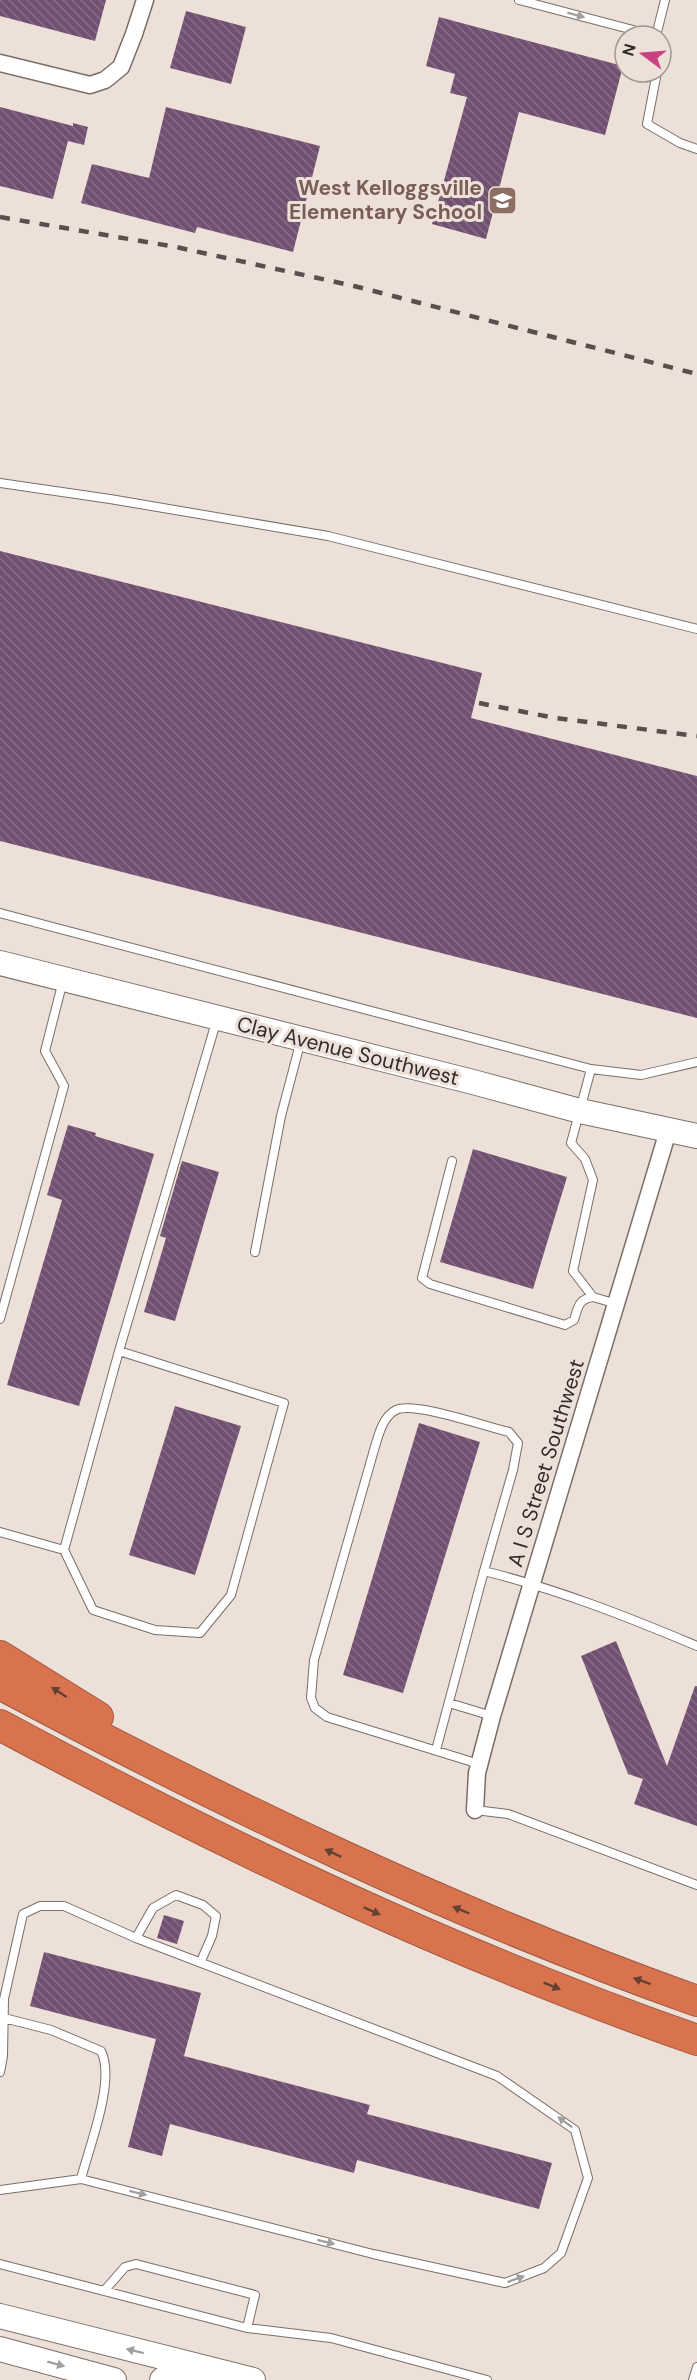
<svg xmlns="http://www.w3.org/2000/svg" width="697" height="2380" viewBox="0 0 697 2380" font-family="'DM Sans',sans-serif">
<defs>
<pattern id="building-back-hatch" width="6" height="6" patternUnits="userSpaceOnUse" patternTransform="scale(1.5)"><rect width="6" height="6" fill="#715071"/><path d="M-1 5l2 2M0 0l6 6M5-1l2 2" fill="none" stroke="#856c84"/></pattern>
</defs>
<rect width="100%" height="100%" fill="#ede0d8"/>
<path fill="url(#building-back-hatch)" d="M0,0H106L95,41L0,16Z
M186,11L246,27L231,84L170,68Z
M439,17L623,66L605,135L519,112L486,239L432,224L467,97L450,93L455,74L426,66Z
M0,107L73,126V123L88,127L84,145L68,141L53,199L0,186Z
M166,107L320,146L293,252L197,227L195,233L81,203L92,164L149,178Z
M0,551L482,673L471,718L697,776V1018L0,841Z
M68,1125L96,1133L95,1136L154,1154L79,1406L7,1385L62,1200L47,1195Z
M473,1149L567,1177L533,1289L440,1262Z
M182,1161L219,1172L175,1321L144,1312L166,1238L160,1236Z
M175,1406L241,1426L195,1575L129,1555Z
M419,1423L480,1442L403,1693L343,1675Z
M616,1641L667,1766L695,1686H697V1826L634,1804L643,1779L628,1774L581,1656Z
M164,1915L184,1921L177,1944L157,1938Z
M44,1952L201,1993L184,2056L370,2105L367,2114L552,2163L539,2209L357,2160L354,2173L170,2124L162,2156L128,2147L156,2039L30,2006Z"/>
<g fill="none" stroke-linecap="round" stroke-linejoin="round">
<defs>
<path id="lane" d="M519,0L656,36
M656,36L665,0
M661,45V48
M657,72L647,124L680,143L697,149
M0,483L110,499L328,536L697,629
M0,913L591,1069L571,1143L585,1159L593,1180L573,1271L593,1297L617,1304
M591,1069L641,1075L697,1062
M452,1161L422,1278L430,1284L565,1325L574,1320C578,1308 578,1299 593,1297
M255,1252L281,1116L301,1040
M0,1319L64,1086L45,1051L63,981
M119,1351L284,1403L231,1595L200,1633L155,1630L93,1610L64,1550L119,1351L217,1019
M0,1532L64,1550
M449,1703L492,1716
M436,1750L484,1571
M479,1764L327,1717L315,1708L311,1698L314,1660L374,1450C378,1437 382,1417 396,1410C414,1401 487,1427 509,1432L518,1443L513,1470L484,1571C557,1589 628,1617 697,1646
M475,1810L508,1814L697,1885
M136,1938L153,1908L176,1895L203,1905L216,1916L212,1936L201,1961
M0,2072L3,2056L4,1999L23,1914L40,1906H64L136,1938L497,2076L575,2130L588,2178L561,2253L544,2268L505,2283L373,2254L81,2179
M0,2190L81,2179C89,2147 116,2080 101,2051L51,2030L4,2018
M0,2264L247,2328L331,2338L487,2380
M104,2291L125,2267L136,2264L255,2295L247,2328
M693,2380L697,2367"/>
<path id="street" d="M0,63L90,85L105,80L121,67L134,34L145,0
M475,1810L477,1773L492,1716L668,1131"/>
<path id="secondary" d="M0,963L473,1082L580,1111L697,1136
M0,2316L253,2380
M0,2349L114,2380
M162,2380L173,2371L195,2373"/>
<path id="highway" d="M0,1656L98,1717
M0,1684C226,1805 455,1915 697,2001
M0,1725C225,1846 456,1956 697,2040"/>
</defs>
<use href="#lane" stroke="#7a6e67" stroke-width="10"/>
<use href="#street" stroke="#7a6e67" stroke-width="19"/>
<use href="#secondary" stroke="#7a6e67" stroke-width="26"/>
<use href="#highway" stroke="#9e5a41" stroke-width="32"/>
<use href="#lane" stroke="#fff" stroke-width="8"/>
<use href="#street" stroke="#fff" stroke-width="16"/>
<use href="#secondary" stroke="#fff" stroke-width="24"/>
<use href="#highway" stroke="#d8734d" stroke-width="30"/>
<path stroke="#57504d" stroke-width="4.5" stroke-dasharray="10 10" stroke-linecap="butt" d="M0,217L176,247L354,286L697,374
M479,703L555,718L697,736"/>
</g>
<defs><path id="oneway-solid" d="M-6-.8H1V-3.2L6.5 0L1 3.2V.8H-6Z" transform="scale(1.5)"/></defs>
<g fill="#a2a09f">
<use href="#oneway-solid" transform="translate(576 15) rotate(15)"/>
<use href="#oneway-solid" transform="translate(565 2122) rotate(-144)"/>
<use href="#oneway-solid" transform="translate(138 2193) rotate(14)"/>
<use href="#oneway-solid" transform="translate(326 2242) rotate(14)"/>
<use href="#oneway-solid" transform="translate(516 2279) rotate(-20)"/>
<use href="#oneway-solid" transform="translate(135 2351) rotate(-166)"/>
<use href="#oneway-solid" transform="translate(56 2364) rotate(15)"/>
</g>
<g fill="#634134">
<use href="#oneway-solid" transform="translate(59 1692) rotate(-147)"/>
<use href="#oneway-solid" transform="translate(333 1853) rotate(-155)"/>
<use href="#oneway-solid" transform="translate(461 1910) rotate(-157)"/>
<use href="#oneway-solid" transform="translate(372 1911) rotate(24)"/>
<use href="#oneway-solid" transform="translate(642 1981) rotate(-160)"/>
<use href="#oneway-solid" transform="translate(552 1986) rotate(22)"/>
</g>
<defs>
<symbol id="school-square" viewBox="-11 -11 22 22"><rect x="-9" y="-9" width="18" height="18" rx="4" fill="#8d6e63" stroke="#ede0d8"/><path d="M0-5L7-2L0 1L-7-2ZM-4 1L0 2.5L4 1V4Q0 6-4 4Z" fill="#fff"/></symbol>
</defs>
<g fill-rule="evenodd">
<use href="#school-square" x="486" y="184" width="33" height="33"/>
</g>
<g text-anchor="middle" stroke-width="6" stroke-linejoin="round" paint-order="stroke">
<g font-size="21" font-weight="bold" fill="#785e54" stroke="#ede0d8" text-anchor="end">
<text x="482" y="195">West Kelloggsville<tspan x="482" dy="24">Elementary School</tspan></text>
</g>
<g font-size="21" fill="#312c2a" stroke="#ede0d8">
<text transform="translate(348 1051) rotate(14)" y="7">Clay Avenue Southwest</text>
<text transform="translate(546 1463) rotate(-73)" y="7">A I S Street Southwest</text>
</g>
</g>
<g transform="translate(643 54) rotate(286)"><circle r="28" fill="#ede0d8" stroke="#a29892" stroke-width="1.5"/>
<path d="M0-4.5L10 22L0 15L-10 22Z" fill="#c94280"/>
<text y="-9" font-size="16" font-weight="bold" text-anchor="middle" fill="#312c2a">N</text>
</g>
</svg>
